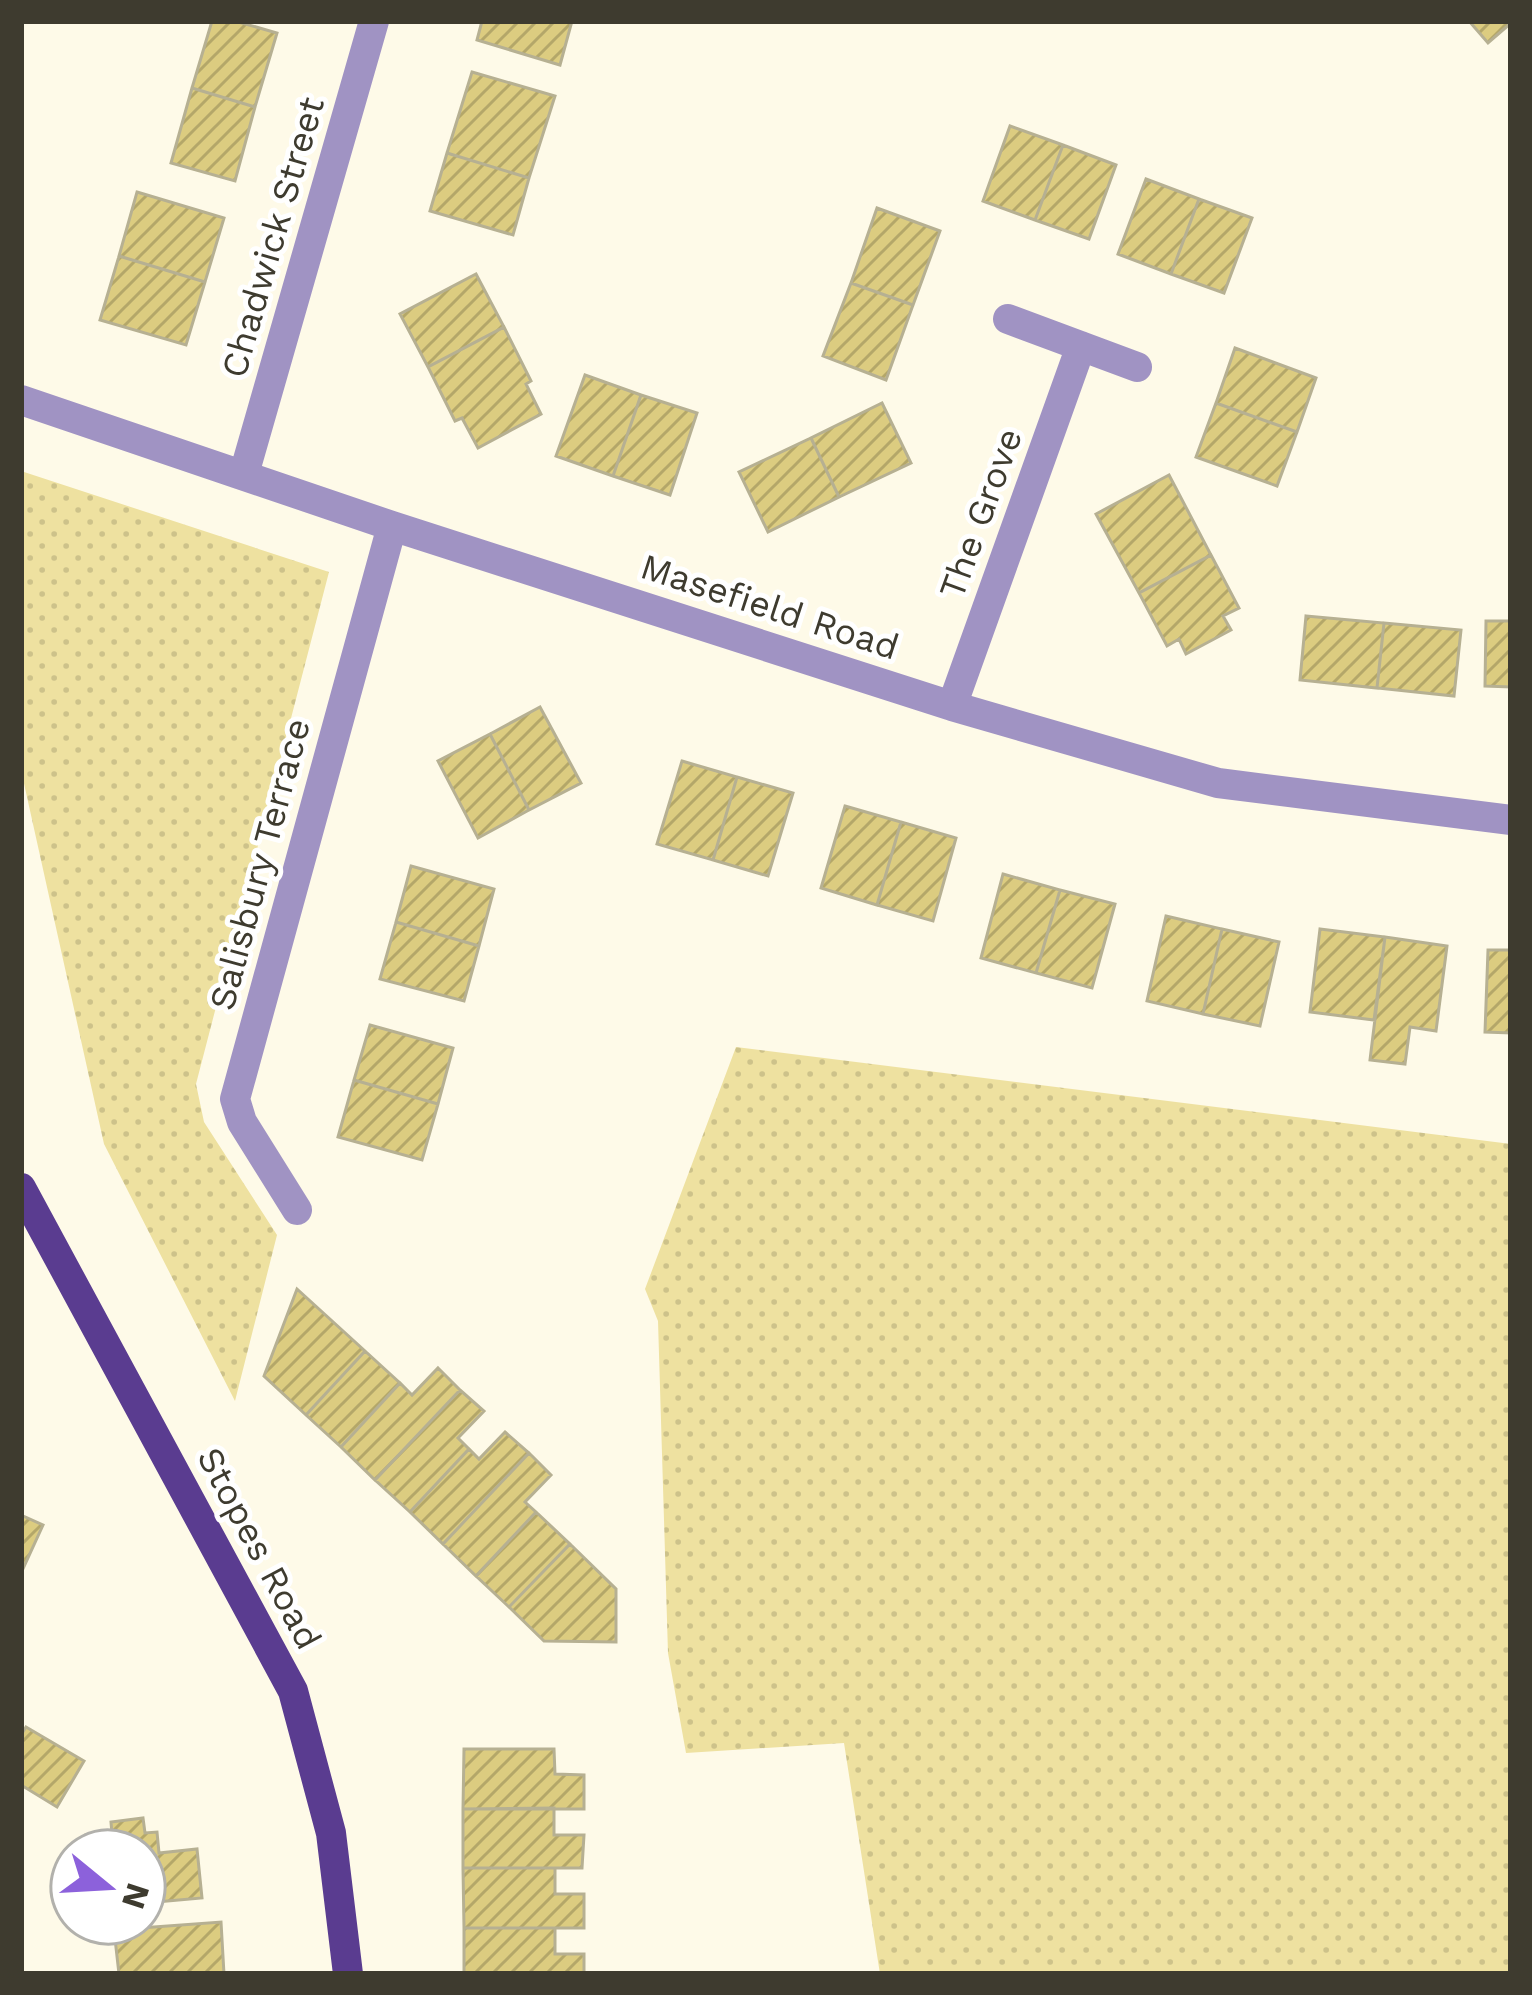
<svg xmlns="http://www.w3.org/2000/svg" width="1532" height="1995" viewBox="0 0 1532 1995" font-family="'Work Sans',sans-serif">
<defs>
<pattern id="grass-dots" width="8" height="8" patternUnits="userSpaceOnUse" patternTransform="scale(3)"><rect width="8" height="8" fill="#eee1a0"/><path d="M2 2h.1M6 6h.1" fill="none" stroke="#cdc28a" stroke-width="1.8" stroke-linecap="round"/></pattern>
<pattern id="building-hatch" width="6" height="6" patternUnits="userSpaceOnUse" patternTransform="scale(3)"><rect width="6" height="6" fill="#dccc80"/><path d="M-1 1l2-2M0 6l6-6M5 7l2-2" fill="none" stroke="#b4a769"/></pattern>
</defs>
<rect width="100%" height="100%" fill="#fefae8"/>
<path fill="url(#grass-dots)" d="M21,471L329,572L196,1084L204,1122L277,1235L235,1401L104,1144L21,770Z
M736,1047L1511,1144V1974H880L844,1743L686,1753L668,1653L658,1321L645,1289Z"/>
<path fill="url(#building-hatch)" stroke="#b6b092" stroke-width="3" d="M212,21H235L277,33L255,107L192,88Z
M482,21H572L560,65L477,40Z
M1469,21H1511V23L1488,43Z
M472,72L555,96L529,178L447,153Z
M192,88L255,107L235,181L171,163Z
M1010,126L1063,145L1035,220L983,201Z
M1063,145L1116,165L1089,239L1035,220Z
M447,153L529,178L513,235L430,211Z
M1146,179L1199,199L1171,274L1118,254Z
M137,192L224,218L205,282L119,256Z
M1199,199L1252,218L1224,293L1171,274Z
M877,208L940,231L913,305L851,283Z
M119,256L205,282L186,345L100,320Z
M476,274L504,327L428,367L400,314Z
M851,283L913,305L886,380L823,356Z
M504,327L531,381L526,384L541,414L478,448L462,418L455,421L428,367Z
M1235,348L1316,378L1297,432L1216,403Z
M585,375L641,395L613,476L556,456Z
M641,395L697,413L670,495L613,476Z
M882,403L911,463L839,497L811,438Z
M1216,403L1297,432L1277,486L1196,457Z
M811,438L839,497L768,532L739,472Z
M1169,475L1211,555L1139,593L1096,514Z
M1211,555L1239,608L1223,616L1231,630L1186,654L1179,639L1167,646L1139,593Z
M1306,616L1384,623L1377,688L1300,680Z
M1486,621H1511V687L1485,686Z
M1384,623L1461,630L1454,696L1377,688Z
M540,707L581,783L529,810L490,734Z
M490,734L529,810L478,838L438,761Z
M682,761L737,777L713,860L657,844Z
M737,777L793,793L768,876L713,860Z
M845,806L901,822L877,905L821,888Z
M901,822L956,838L933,921L877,905Z
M411,866L494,889L479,946L396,922Z
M1003,874L1060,890L1036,973L981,958Z
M1060,890L1115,904L1092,988L1036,973Z
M1166,916L1222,929L1203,1014L1147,1001Z
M396,922L479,946L464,1001L380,979Z
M1222,929L1279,942L1260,1026L1203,1014Z
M1320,929L1385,937L1374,1020L1310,1012Z
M1385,937L1447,946L1436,1031L1410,1027L1405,1064L1370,1060Z
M1488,950H1511V1033L1485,1032Z
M370,1025L453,1048L438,1104L354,1080Z
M354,1080L438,1104L422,1160L338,1137Z
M297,1289L365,1351L306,1415L264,1376Z
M365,1351L400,1383L341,1447L306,1415Z
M438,1368L460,1390L375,1480L341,1447L400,1383L412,1395Z
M460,1390L484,1411L458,1438L469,1449L410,1512L375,1480Z
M505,1432L529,1453L443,1544L410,1512L469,1449L479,1459Z
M529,1453L551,1475L525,1502L536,1512L476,1576L443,1544Z
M536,1512L570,1544L509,1607L476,1576Z
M21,1515L43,1525L21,1573Z
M570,1544L616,1589V1642L544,1641L509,1607Z
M26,1727L84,1761L57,1807L21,1785V1735Z
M464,1749H554L555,1774L584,1775V1809H463Z
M554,1808V1835H584L582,1868H463V1809Z
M143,1818L145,1833L157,1832L159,1853L197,1849L202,1898L144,1903V1851H87L86,1835L112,1834L111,1822Z
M463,1868H555V1894H584V1928H464Z
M221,1922L224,1974H119L114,1930Z
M464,1928H555V1954H584V1974H464Z"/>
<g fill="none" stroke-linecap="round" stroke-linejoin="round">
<path stroke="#a093c3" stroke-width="30" d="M1008,319L1137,367
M21,400L392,526L952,706L1218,783L1511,820
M244,474L374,21
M952,706L1081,346
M297,1210L242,1122L235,1099L392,526"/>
<path stroke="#5a3c90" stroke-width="30" d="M21,1188L293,1691L331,1833L348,1974"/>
</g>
<g text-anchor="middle" stroke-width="10" stroke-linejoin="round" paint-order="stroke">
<g font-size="36" fill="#3e3b2f" stroke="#fff">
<text transform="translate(272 237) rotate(-74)" y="13">Chadwick Street</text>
<text transform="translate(980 513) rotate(-70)" y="13">The Grove</text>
<text transform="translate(770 606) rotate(18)" y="13">Masefield Road</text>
<text transform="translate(259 864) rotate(-75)" y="13">Salisbury Terrace</text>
<text transform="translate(260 1548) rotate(62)" y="13">Stopes Road</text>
</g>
</g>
<rect width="1532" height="1995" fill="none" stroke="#3e3b2f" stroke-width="48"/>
<g transform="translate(108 1887) rotate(108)"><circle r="57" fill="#ffffff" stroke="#b2b1ac" stroke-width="3"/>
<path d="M0-9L21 45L0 30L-21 45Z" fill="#8c61db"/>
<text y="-18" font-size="33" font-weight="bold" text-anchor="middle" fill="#3e3b2f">N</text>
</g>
</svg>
